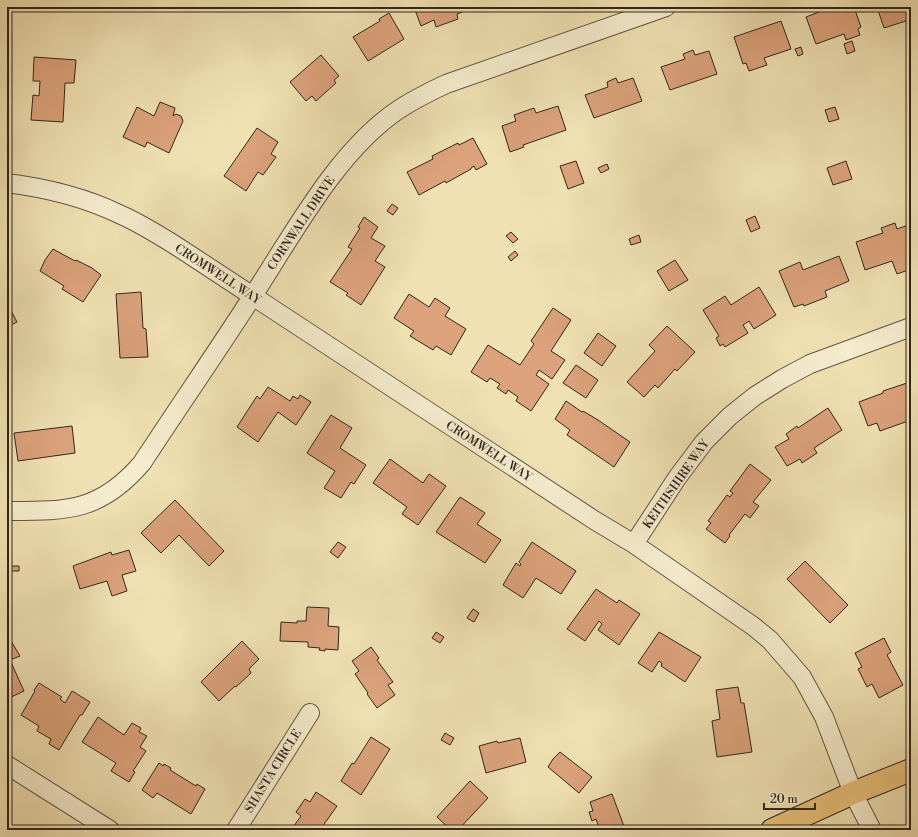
<svg xmlns="http://www.w3.org/2000/svg" width="918" height="837" viewBox="0 0 918 837" font-family="'Libre Bodoni',serif">
<rect width="100%" height="100%" fill="#f0e1b2"/>
<filter id="stains"><feTurbulence type="fractalNoise" baseFrequency=".005" numOctaves="4"/><feColorMatrix values="0 0 0 0 .2 0 0 0 0 .09 0 0 0 0 .02 0 0 0 .5 -.17"/></filter>
<radialGradient id="worn" r=".72"><stop offset=".6" stop-color="#630" stop-opacity="0"/><stop offset="1" stop-color="#630" stop-opacity=".3"/></radialGradient>
<path fill="#dba27b" stroke="#31261f" d="M414,7H470V9L457,14L458,19L436,27L434,20L421,26Z
M832,7H854L861,27L858,29L860,35L846,40L844,34L816,44L806,17Z
M877,7H911V17L908,18L909,20L884,28Z
M389,13L404,39L368,61L353,37L380,21L379,19Z
M781,21L791,49L764,58L767,65L749,71L746,63L743,64L734,37Z
M852,41L855,51L847,54L844,44Z
M801,47L803,54L798,56L795,49Z
M693,50L695,55L709,51L717,74L670,90L661,67L685,59L683,54Z
M321,55L339,76L334,80L336,83L316,101L312,96L306,101L290,82Z
M34,57L76,60L74,83H65L63,122L31,120L33,95L39,96L40,81H33Z
M616,78L618,83L633,78L642,101L594,118L585,95L608,87L607,82Z
M160,102L175,108L173,116L176,114L181,116L183,121L169,153L147,142L145,147L123,137L137,107L154,116Z
M558,106L566,130L523,145L524,147L510,152L502,126L516,121L514,115L534,108L536,113Z
M835,107L839,119L829,122L825,110Z
M257,128L278,142L271,154L276,157L263,175L258,172L246,191L224,176Z
M473,138L487,164L476,170L474,166L471,168V169L446,183L445,181L419,195L407,172L433,159L432,156L458,143L459,145Z
M576,161L584,183L568,189L560,166Z
M846,161L852,179L833,185L827,168Z
M607,164L609,169L601,173L598,168Z
M392,204L398,208L393,215L387,211Z
M755,216L760,228L751,232L746,220Z
M364,217L378,227L371,238L385,246L375,261L385,267L361,305L346,295L348,293L330,282L352,249L348,247L360,228L358,227Z
M895,223L897,229L911,224V269L897,274L892,261L865,270L856,242L883,233L881,228Z
M511,232L518,239L513,243L506,236Z
M639,235L641,242L631,245L629,239Z
M7,238H10L8,268H7Z
M53,249L75,261L76,260L92,268L101,275L83,302L62,289L64,286L40,271L45,260Z
M515,251L518,255L511,261L508,257Z
M839,256L849,281L825,291L827,297L804,306L803,304L794,307L779,271L800,262L803,270Z
M675,260L688,280L669,291L657,271Z
M759,287L776,315L754,329L749,321L743,325L748,333L725,347L723,344L720,346L716,338L719,336L703,310L725,296L731,305Z
M141,292L143,328L146,329L148,357L120,358L116,294Z
M409,294L429,307L435,298L450,308L445,316L466,329L451,355L436,346L433,350L410,336L414,331L394,318Z
M7,303L17,322L7,327Z
M553,308L571,320L551,351L565,360L552,379L539,370L536,375L549,384L531,411L516,401L518,397L508,390L506,394L497,388L500,384L490,378L487,382L471,372L488,345L520,365L534,344L531,341Z
M667,326L695,352L677,371L675,369L658,388L655,385L644,397L627,382L655,351L649,345Z
M598,333L616,346L602,366L584,353Z
M576,365L598,380L586,398L563,383Z
M907,383L911,394V420L880,431L877,423L868,426L859,402L883,393V391Z
M268,387L290,401L293,396L298,399L300,395L311,402L296,425L278,412L258,442L237,427L257,396L260,399Z
M566,401L582,412L583,411L598,420L630,442L614,467L567,435L570,430L555,419Z
M828,408L842,430L814,448L817,453L802,463L800,459L787,466L775,447L789,439L786,434L797,426L798,428Z
M331,415L352,428L340,448L366,465L354,484L351,482L341,498L324,488L335,471L307,453Z
M72,426L75,453L18,461L14,433Z
M390,459L423,483L429,474L446,486L418,525L402,514L407,507L373,483Z
M750,464L771,480L753,502L759,506L750,518L745,514L729,535L730,536L725,543L706,529L711,523L708,521L727,495L730,497L733,493L730,491Z
M460,497L485,513L477,524L501,540L485,563L436,532Z
M175,500L224,551L209,566L179,535L161,553L141,533Z
M338,542L346,547L338,558L330,552Z
M532,542L576,571L561,594L536,578L523,598L503,585L516,563L520,566L521,564L519,562Z
M129,550L136,571L122,575L127,591L112,596L107,581L80,589L73,566L111,552L112,555Z
M805,561L848,605L830,623L787,579Z
M7,562H10L9,609H7Z
M11,566H19V571H11Z
M596,589L617,603L619,600L640,614L619,645L598,630L602,624L599,621L585,641L567,629Z
M307,607L329,608L328,626L339,627L338,650L325,649V651L319,650L320,648L308,647V642L280,641L281,622L297,623V621H306Z
M473,609L479,613L474,622L467,618Z
M436,632L444,637L440,643L432,638Z
M659,632L701,657L685,682L661,666L662,663L659,661L652,672L638,663Z
M884,638L891,652L887,655L903,685L879,698L872,684L867,687L858,669L862,667L855,653Z
M11,641L20,656L10,660L24,691L7,699V643Z
M242,641L259,659L249,669L251,673L236,687L235,686L219,701L201,682Z
M371,647L379,658L377,660L393,682L388,685L395,695L377,708L367,694L368,693L355,674L359,671L352,661Z
M39,683L62,697L60,699L65,703L72,691L90,702L82,715H80L59,750L49,744L51,739L37,731L39,726L21,715L35,691L34,690Z
M738,687L741,703H744L752,752L717,757L712,721L720,719L716,690Z
M98,717L124,735L132,723L141,728L139,732L147,736L140,747L146,751L133,771L135,772L129,782L111,771L116,763L82,742Z
M445,733L454,738L450,745L441,740Z
M371,737L390,749L361,795L341,781L352,763L354,764Z
M520,738L526,762L486,773L479,746L497,741L498,743Z
M560,752L592,777L579,793L548,767L553,759Z
M159,763L163,766L164,764L171,768L170,770L196,786L197,784L205,789L191,814L157,793L153,798L142,790Z
M470,781L488,798L458,830H451L437,817Z
M316,792L337,806L320,830H291L301,816L296,812L305,799L310,802Z
M612,794L625,829L600,830L596,819L592,821L589,812L593,811L590,802Z"/>
<g fill="none" stroke-linecap="round" stroke-linejoin="round">
<defs>
<path id="minor" d="M7,183C46,188 84,197 119,214C140,223 159,235 178,247L594,520L634,544L753,626L770,640L802,677L824,717L853,793L872,830
M7,511C67,511 100,512 142,463C178,408 216,353 252,297C293,235 336,152 398,110C413,100 429,92 446,84L666,7
M634,544L677,478L704,442L730,416L755,396L782,379L810,364L911,327
M7,765L110,830
M236,830L310,713"/>
<path id="major" d="M772,830L853,793L911,770"/>
</defs>
<use href="#minor" stroke="#615544" stroke-width="20"/>
<use href="#major" stroke="#31261f" stroke-width="24"/>
<use href="#minor" stroke="#f5eccd" stroke-width="18"/>
<use href="#major" stroke="#e8c079" stroke-width="22"/>
</g>
<g text-anchor="middle" stroke-width="3.5" stroke-linejoin="round" paint-order="stroke">
<g font-size="12" fill="#31261f" stroke="#f5eccd">
<text transform="translate(301 223) rotate(-56)" y="4">CORNWALL DRIVE</text>
<text transform="translate(218 274) rotate(33)" y="4">CROMWELL WAY</text>
<text transform="translate(489 451) rotate(33)" y="4">CROMWELL WAY</text>
<text transform="translate(676 484) rotate(-55)" y="4">KEITHSHIRE WAY</text>
<text transform="translate(273 771) rotate(-58)" y="4">SHASTA CIRCLE</text>
</g>
</g>
<rect width="918" height="837" fill="none" stroke="#f0e1b2" stroke-width="24"/>
<rect x="8" y="8" width="902" height="821" fill="none" stroke="#31261f" stroke-width="2"/>
<rect x="12" y="12" width="894" height="813" fill="none" stroke="#31261f"/>
<path d="M764 803v6h51v-6" fill="none" stroke="#31261f" stroke-width="2"/>
<text x="770" y="803" font-size="12" fill="#31261f" stroke="#f5eccd" stroke-width="3" paint-order="stroke">20 m</text>
<rect width="100%" height="100%" filter="url(#stains)"/>
<rect width="100%" height="100%" fill="url(#worn)"/>
</svg>
